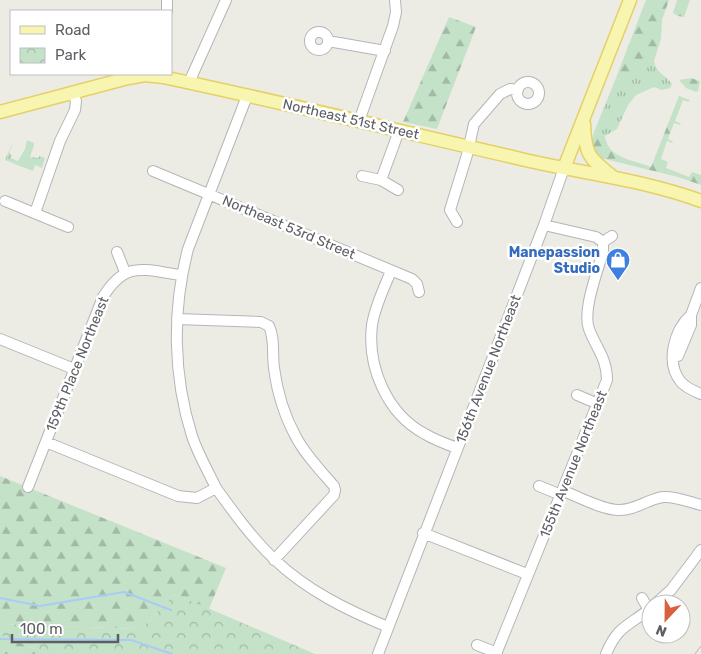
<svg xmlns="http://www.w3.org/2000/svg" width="701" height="654" viewBox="0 0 701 654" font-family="Rubik,sans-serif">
<defs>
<pattern id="grass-tufts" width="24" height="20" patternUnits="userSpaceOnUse" patternTransform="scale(1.25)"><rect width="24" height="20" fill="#c3e2c7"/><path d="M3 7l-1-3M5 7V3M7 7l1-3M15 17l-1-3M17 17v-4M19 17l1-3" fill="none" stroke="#a2baa5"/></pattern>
<pattern id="forest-firs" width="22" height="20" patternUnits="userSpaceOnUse" patternTransform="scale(1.25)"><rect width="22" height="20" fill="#c3e2c7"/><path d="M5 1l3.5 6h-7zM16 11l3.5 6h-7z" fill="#a2baa5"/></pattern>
<pattern id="park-crowns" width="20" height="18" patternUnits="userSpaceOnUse" patternTransform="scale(1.25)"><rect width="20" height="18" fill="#c3e2c7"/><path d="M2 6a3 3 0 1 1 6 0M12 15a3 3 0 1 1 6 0" fill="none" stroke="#a2baa5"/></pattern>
</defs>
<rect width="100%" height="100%" fill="#edece4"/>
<path fill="url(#grass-tufts)" d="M654,61C656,73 666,75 672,84L670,88L662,90L654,87L636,95L628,105L617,129L605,136L594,132L616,78L619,80L628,78C631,60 639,63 654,61Z
M27,140L34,143V145L30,157L38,158L40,156L45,158L42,168L35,165L33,171L5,160L12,144V146L9,152L12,155L11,158L18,161L25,149Z"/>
<path fill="url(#forest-firs)" d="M646,0H669L662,20L661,39L654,61C629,64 635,61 626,83L616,78Z
M677,0H690L684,17L678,16L673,13Z
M449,17L476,27L437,129L403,122Z
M691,78L700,81L698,91L696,92L686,88L679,80Z
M679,96L690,100L688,102L683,100L675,121L681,124L680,125L674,123L668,139L673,142L672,143L667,141L661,159L668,162L666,168L689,177L692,172L701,175V185L678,177L601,158L593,148L592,140L594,132L605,136C607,158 634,160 651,167Z
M0,476L226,568L209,609L175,594L141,629L0,624Z
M0,635L48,654H0Z"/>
<path fill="url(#park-crowns)" d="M175,594L315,654H48L0,635V624L141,629Z"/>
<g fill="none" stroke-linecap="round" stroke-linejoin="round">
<path stroke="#aacbf6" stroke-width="2" d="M0,598L40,606L124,592L171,610
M0,639L131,640L172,654"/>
<defs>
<path id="minor" d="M167,11V0
M310 41a9 9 0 1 1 18 0a9 9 0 1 1-18 0Z
M328,41L385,51
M517 93a11 11 0 1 1 22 0a11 11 0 1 1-22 0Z
M191,83V78L226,0
M359,121L393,26L396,12L395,0
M153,171L412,279L417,284L419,292
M362,176L381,180L398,190
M381,180L396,139L398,130
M5,201L68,227
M35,213L60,141L75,110L76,101L73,93
M457,222L450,210L467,155L474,124L500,94L510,89L518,90
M544,225L596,237L603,242
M603,242L612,236
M117,252L125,272
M391,271C384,288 375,306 372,325C367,367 387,414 425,434C435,440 446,444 457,448
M691,315C674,330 665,363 681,382C686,388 694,391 701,394
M177,319L261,322L269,326
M269,326C275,339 272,353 274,368C277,391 285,417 296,437C306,456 321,471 334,486L335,490
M0,339L74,369
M674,357L678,356L691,325V315L701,288
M577,395L598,404
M46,442L178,496L197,498L216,488C234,513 252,538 274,559C306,590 347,610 388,627
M539,486L561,495
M28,487L103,297C126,260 143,270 181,275
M216,488C208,471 198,454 192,436C173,376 172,310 188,249L247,96
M563,491C580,497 600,509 618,510C634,511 648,499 663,497C675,496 689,502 701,505
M423,533L527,574
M274,560L334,495L335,490
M642,598L649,610
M655,604L671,590L701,550
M477,645L497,653
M378,654L544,225L564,168
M496,654L607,380C607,358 596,348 589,329C582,310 598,271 603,251V242
M606,654C618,625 629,626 651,608"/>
<path id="major" d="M0,112L128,78L145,75L163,77C281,102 399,131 517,158C578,173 642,179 701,201
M584,124C585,155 589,158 613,177
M564,168L630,0"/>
</defs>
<use href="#minor" stroke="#b4b5ba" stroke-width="12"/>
<use href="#major" stroke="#e3d167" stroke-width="15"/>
<use href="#minor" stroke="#fff" stroke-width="10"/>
<use href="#major" stroke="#f7f5af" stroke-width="12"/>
<path stroke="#b4b5b5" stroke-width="1" d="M695,654L701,646"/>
</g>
<defs>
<symbol id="shop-pin" viewBox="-11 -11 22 30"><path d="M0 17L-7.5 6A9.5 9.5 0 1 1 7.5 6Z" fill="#3f7fe0" stroke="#fff"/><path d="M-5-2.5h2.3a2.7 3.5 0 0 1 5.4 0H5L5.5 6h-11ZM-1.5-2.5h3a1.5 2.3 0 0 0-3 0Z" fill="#fff"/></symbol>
</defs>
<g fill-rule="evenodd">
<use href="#shop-pin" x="604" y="246" width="28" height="38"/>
</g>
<g text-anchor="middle" stroke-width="5" stroke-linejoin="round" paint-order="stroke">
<g font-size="14" fill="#5c5e63" stroke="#fff">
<text transform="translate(351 119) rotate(13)" y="5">Northeast 51st Street</text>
<text transform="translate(289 227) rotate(23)" y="5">Northeast 53rd Street</text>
<text transform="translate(77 364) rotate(-68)" y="5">159th Place Northeast</text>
<text transform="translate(488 369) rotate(-69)" y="5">156th Avenue Northeast</text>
<text transform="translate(573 464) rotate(-68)" y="5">155th Avenue Northeast</text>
</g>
<g font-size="14" font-weight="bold" fill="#366cbe" stroke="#fff" text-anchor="end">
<text x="600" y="257">Manepassion<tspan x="600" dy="16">Studio</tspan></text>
</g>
</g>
<rect x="10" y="10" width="162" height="65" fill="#ffffff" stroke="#bebfc1"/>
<rect x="20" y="26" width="25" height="8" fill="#f7f5af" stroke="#bebfc1"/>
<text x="55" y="35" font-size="15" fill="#5c5e63">Road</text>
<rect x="20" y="48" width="25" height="15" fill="url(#park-crowns)" stroke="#bebfc1"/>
<text x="55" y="60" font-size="15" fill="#5c5e63">Park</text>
<g transform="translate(666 619) rotate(202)"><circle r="24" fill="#ffffff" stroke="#bebfc1"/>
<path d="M0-4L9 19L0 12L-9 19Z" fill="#d8603f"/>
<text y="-8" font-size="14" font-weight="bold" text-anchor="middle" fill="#5c5e63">N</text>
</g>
<path d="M12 634v8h106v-8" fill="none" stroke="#5c5e63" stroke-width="2.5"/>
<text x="20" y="634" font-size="15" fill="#5c5e63" stroke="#ffffff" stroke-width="4" paint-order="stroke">100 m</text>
</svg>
